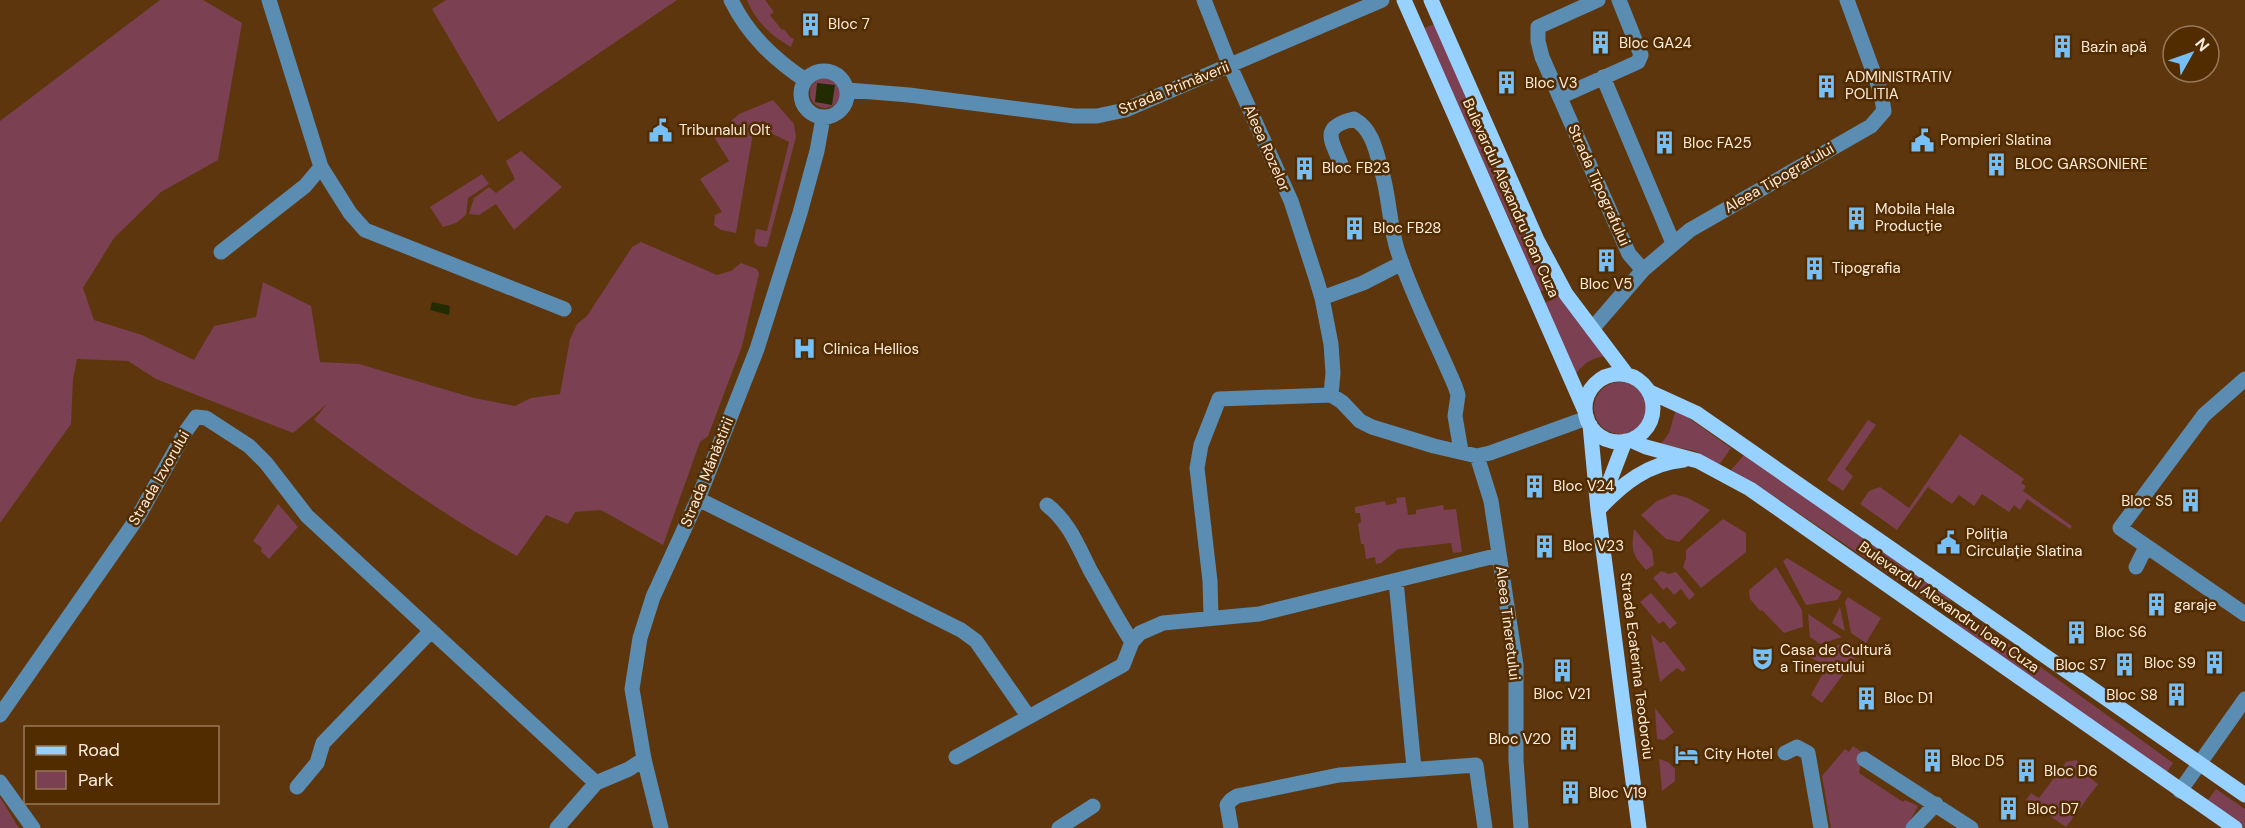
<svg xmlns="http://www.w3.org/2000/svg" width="2245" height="828" viewBox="0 0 2245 828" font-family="'DM Sans',sans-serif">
<rect width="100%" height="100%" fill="#5d360d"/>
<path fill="#7b4051" d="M160,0H203L242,23L218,160L161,192L114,238L83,288L94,320L142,335L194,360L214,326L256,317L263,282L311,306L320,362L359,364L474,398L515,406L531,398L560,394L570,339L577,324L587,316L632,247L641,242L717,275L731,271L741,263L757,269L759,274L742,346L708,436L700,442L663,545L601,510L575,512L568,524L546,515L517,556C446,517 379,469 314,420L327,404L293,433L156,379L128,361L77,359L73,379L71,424L0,523V121Z
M446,0H677L498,122L432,9Z
M747,0H765L774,12L770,15L782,30L784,29L790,37L794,39L791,47C770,35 756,22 747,0Z
M1435,24L1556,283L1538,293L1518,239L1424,28Z
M810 93a15 15 0 1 1 30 0a15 15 0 1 1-30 0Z
M773,100L794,124L796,137L767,247L758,246L754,242L756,229L767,231L789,142L763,129L753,133L736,233L721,230L714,225L715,215L722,212L700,179L729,161L714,137L728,127L732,120L739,114Z
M521,151L562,187L514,230L496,204L479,215L469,214L474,198L489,187L496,193L515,179L506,161Z
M482,174L489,184L468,198L466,215L456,223L443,227L430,207Z
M1562,293L1607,356C1592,357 1582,364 1574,377L1542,305Z
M1594 408a26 26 0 1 1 52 0a26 26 0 1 1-52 0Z
M1676,409L1731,448L1719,465L1695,451L1661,444L1669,433Z
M1868,420L1876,425L1845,469L1853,476L1843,491L1827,480Z
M1960,434L2024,479L2021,483L2026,486L2023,491L2072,526L2070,529L2027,499L2020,510L2014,505L2009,512L1982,494L1974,506L1959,495L1952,504L1928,487L1897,530L1860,504L1869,491L1880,487L1909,508Z
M1744,455L1951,600L1942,610L1766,491L1731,470Z
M1674,494L1688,498L1710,510L1679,542L1666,539L1641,515L1657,501Z
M1405,497L1408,515L1416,514V510L1443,505L1444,510L1456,509L1462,552L1453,553L1451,543L1398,549L1381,563L1376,564L1375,557L1366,559L1364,544H1361L1358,524L1361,522L1360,513H1355V507L1385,501L1386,505L1397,503L1396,498Z
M278,504L298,527L269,559L261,551L262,548L253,541Z
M1723,519L1746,533V552L1701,588L1683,567L1686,558V550Z
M1634,529L1652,550L1654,565L1646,570C1632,554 1631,551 1634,529Z
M1787,558L1842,592L1837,600L1806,605L1783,561Z
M1776,567L1802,610L1803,627L1784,633L1762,610L1760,611L1750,599L1749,590Z
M1661,571L1669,574L1676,572L1695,595L1689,600L1681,589L1674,595L1667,587L1663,590L1653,578Z
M1651,593L1677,623L1670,629L1663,621L1659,624L1640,602Z
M1848,597L1881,618L1866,643L1851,633L1845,602Z
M1840,607L1845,631L1832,623Z
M1965,612L2173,763L2165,775L1956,624Z
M1808,614L1842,637L1820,644L1810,637Z
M1651,634L1660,643L1664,641L1686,669L1683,672L1677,668L1660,682Z
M1848,641L1861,650L1822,703L1811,695L1827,666L1809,657Z
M1655,708L1674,732L1664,740L1657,739Z
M1853,746L1863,753L1859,773L1903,802L1905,800L1918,806L1906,828H1831L1822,776L1845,749L1849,752Z
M1659,759L1668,762L1675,769V781L1662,791Z
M2076,760L2081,764L2078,769L2098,784L2066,827L2026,800L2031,793L2039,798L2066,762Z
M2216,789L2245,809V828L2207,801Z
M0,797L17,825L19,828H0Z"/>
<path fill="#222c00" d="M817,83L835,85L832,105L815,102Z
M432,302L450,306L449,315L430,310Z"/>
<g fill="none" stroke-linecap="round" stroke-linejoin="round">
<path stroke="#5b8cb1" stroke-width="15" d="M269,0L321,167L350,213L365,230L564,309
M731,0C748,35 774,59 805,80
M1204,0L1230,66L1291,201L1316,278L1322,298L1331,344L1333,373L1331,395
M1598,0L1538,27V41L1542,57L1629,254L1643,270
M801 94a23 23 0 1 1 46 0a23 23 0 1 1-46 0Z
M1603,77L1673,243
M848,90L909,95L1074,116H1097L1125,110L1382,0
M1560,97L1638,62L1641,55L1619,0
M1341,164C1331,139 1320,127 1354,119C1372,129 1376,150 1381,169C1390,197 1389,228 1399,255C1414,300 1437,343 1455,386L1458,395L1455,416L1461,451
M221,252L305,186L321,167
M1322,298L1363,283L1402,263
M1592,329L1643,270L1690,230L1871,126L1884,111L1881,93L1847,0
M2245,379L2204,415L2120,528L2245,614
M1477,456L1491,501L1516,665V760L1521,828
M698,499L961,630L976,641L1028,716
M1047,505C1069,522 1078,546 1090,570C1104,594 1117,619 1132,642
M2136,567L2146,547
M1396,581L1414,768
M1211,617L1210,581L1197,468L1201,445L1219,399L1331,395L1342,402L1360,421L1372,427L1434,446L1477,456L1490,453L1587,418
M0,715L138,517L186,431L196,417L206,418L249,446L266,463L307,516L596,783
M1785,753L1797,747L1808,753L1821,828
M956,757L1123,665L1132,642L1140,633L1163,623L1259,614L1499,555
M1864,759L1971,828
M0,782L33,828
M297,787L317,763L323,743L430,632
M2180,791L2245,699
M557,828L596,783L629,769L644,759
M661,828L644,759L632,689L640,638L653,597L698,499L757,349L800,213L817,151L823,118
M1059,828L1093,806
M1231,828L1227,805L1231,800L1237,796L1339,775L1476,765L1485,828
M1913,828L1936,804"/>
<path stroke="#97d1ff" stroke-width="15" d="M1404,0L1585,411
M1431,0L1537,240L1566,294L1627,375
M1585 408a34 34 0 1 1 68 0a34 34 0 1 1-68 0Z
M1650,392L1696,413L2245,795
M1590,425L1598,510L1639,828
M1630,440L1646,447L1698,461L1750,489L2235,828
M1602,501L1625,441
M1598,510C1622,484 1648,463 1684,460"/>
</g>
<defs>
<symbol id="building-bare" viewBox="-9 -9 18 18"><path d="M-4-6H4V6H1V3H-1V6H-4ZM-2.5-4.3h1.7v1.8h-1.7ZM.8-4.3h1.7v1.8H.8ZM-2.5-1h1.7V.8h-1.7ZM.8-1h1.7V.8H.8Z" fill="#77c0f7" stroke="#512c00" stroke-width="2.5" paint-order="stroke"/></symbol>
<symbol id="civic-bare" viewBox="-9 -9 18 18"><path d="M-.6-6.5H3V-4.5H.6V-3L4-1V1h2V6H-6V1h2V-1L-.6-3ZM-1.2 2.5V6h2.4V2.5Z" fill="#77c0f7" stroke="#512c00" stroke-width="2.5" paint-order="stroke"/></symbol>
<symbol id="hospital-bare" viewBox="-9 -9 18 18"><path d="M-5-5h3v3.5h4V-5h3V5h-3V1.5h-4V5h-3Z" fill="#77c0f7" stroke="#512c00" stroke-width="2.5" paint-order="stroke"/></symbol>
<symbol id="theatre-bare" viewBox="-9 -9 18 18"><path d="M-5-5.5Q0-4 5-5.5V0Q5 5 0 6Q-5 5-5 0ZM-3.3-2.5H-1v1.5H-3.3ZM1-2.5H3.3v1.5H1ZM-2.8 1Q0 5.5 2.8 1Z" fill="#77c0f7" stroke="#512c00" stroke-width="2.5" paint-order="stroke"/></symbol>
<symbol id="hotel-bare" viewBox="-9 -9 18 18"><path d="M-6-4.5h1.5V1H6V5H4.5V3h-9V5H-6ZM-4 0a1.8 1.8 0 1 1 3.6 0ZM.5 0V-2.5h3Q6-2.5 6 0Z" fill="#77c0f7" stroke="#512c00" stroke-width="2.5" paint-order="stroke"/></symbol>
</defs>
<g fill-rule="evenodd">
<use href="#building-bare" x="794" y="8" width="33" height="33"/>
<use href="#building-bare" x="1584" y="26" width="33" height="33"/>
<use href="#building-bare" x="2046" y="30" width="33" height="33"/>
<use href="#building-bare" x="1490" y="66" width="33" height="33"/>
<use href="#building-bare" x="1810" y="70" width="33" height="33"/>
<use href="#civic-bare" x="644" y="114" width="33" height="33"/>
<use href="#civic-bare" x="1906" y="124" width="33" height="33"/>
<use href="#building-bare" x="1648" y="126" width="33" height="33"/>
<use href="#building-bare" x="1980" y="148" width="33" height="33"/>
<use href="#building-bare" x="1288" y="152" width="33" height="33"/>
<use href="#building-bare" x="1840" y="202" width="33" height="33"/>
<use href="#building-bare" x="1338" y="212" width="33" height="33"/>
<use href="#building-bare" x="1590" y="244" width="33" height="33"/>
<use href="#building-bare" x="1798" y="252" width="33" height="33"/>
<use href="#hospital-bare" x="788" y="332" width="33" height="33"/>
<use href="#building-bare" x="1518" y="470" width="33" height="33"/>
<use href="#building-bare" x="2174" y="484" width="33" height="33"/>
<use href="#civic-bare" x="1932" y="526" width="33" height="33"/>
<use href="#building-bare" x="1528" y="530" width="33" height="33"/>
<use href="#building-bare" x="2140" y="588" width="33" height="33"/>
<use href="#building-bare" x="2060" y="616" width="33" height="33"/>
<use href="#theatre-bare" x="1746" y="642" width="33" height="33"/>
<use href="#building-bare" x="2198" y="646" width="33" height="33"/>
<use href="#building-bare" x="2108" y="648" width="33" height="33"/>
<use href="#building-bare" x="1546" y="654" width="33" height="33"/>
<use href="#building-bare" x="2160" y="678" width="33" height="33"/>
<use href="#building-bare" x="1850" y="682" width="33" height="33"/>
<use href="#building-bare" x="1552" y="722" width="33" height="33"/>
<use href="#hotel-bare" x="1670" y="738" width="33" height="33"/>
<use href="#building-bare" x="1916" y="744" width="33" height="33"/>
<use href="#building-bare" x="2010" y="754" width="33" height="33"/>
<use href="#building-bare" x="1554" y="776" width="33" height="33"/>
<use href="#building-bare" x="1992" y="792" width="33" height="33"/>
</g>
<g text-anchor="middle" stroke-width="5" stroke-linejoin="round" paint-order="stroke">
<g font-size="15" fill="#feebdc" stroke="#512c00" text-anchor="start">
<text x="828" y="29">Bloc 7</text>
<text x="1619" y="48">Bloc GA24</text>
<text x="2081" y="52">Bazin apă</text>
<text x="1845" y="82">ADMINISTRATIV<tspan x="1845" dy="17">POLITIA</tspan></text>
<text x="1525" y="88">Bloc V3</text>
<text x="679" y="135">Tribunalul Olt</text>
<text x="1940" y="145">Pompieri Slatina</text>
<text x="1683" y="148">Bloc FA25</text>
<text x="2015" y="169">BLOC GARSONIERE</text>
<text x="1322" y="173">Bloc FB23</text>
<text x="1875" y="214">Mobila Hala<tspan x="1875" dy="17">Producție</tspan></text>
<text x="1373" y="233">Bloc FB28</text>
<text x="1832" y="273">Tipografia</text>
<text x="1606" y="289" text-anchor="middle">Bloc V5</text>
<text x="823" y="354">Clinica Hellios</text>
<text x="1553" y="491">Bloc V24</text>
<text x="2173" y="506" text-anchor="end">Bloc S5</text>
<text x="1966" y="539">Poliția<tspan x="1966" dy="17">Circulație Slatina</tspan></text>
<text x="1563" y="551">Bloc V23</text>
<text x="2174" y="610">garaje</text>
<text x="2095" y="637">Bloc S6</text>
<text x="1780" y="655">Casa de Cultură<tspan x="1780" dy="17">a Tineretului</tspan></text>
<text x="2196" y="668" text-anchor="end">Bloc S9</text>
<text x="2106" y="670" text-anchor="end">Bloc S7</text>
<text x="1562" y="699" text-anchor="middle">Bloc V21</text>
<text x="2158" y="700" text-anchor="end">Bloc S8</text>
<text x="1884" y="703">Bloc D1</text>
<text x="1551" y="744" text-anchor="end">Bloc V20</text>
<text x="1704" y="759">City Hotel</text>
<text x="1951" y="766">Bloc D5</text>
<text x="2044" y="776">Bloc D6</text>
<text x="1589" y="798">Bloc V19</text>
<text x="2027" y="814">Bloc D7</text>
</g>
<g font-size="15" fill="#feebdc" stroke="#512c00">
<text transform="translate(1174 88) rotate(-22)" y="5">Strada Primăverii</text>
<text transform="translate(1267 148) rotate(66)" y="5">Aleea Rozelor</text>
<text transform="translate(1779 178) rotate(-30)" y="5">Aleea Tipografului</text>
<text transform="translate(1599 185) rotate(66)" y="5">Strada Tipografului</text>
<text transform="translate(1511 198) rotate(66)" y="5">Bulevardul Alexandru Ioan Cuza</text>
<text transform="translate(707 472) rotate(-68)" y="5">Strada Mănăstirii</text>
<text transform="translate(159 478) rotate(-60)" y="5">Strada Izvorului</text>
<text transform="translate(1949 607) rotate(35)" y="5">Bulevardul Alexandru Ioan Cuza</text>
<text transform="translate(1508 623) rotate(83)" y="5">Aleea Tineretului</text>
<text transform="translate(1637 666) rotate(83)" y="5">Strada Ecaterina Teodoroiu</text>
</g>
</g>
<rect x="24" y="726" width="195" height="78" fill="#512c00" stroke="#967858" stroke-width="1.5"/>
<rect x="36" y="746" width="30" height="9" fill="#97d1ff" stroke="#967858" stroke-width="1.5"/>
<text x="78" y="756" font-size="18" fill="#feebdc">Road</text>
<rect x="36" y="771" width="30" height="18" fill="#7b4051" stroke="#967858" stroke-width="1.5"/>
<text x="78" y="786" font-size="18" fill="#feebdc">Park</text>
<g transform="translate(2191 54) rotate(50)"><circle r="28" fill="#512c00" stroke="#967858" stroke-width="1.5"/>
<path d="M0-4.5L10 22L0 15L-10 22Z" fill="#77c0f7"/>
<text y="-9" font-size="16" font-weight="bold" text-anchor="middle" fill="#feebdc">N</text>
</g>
</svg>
